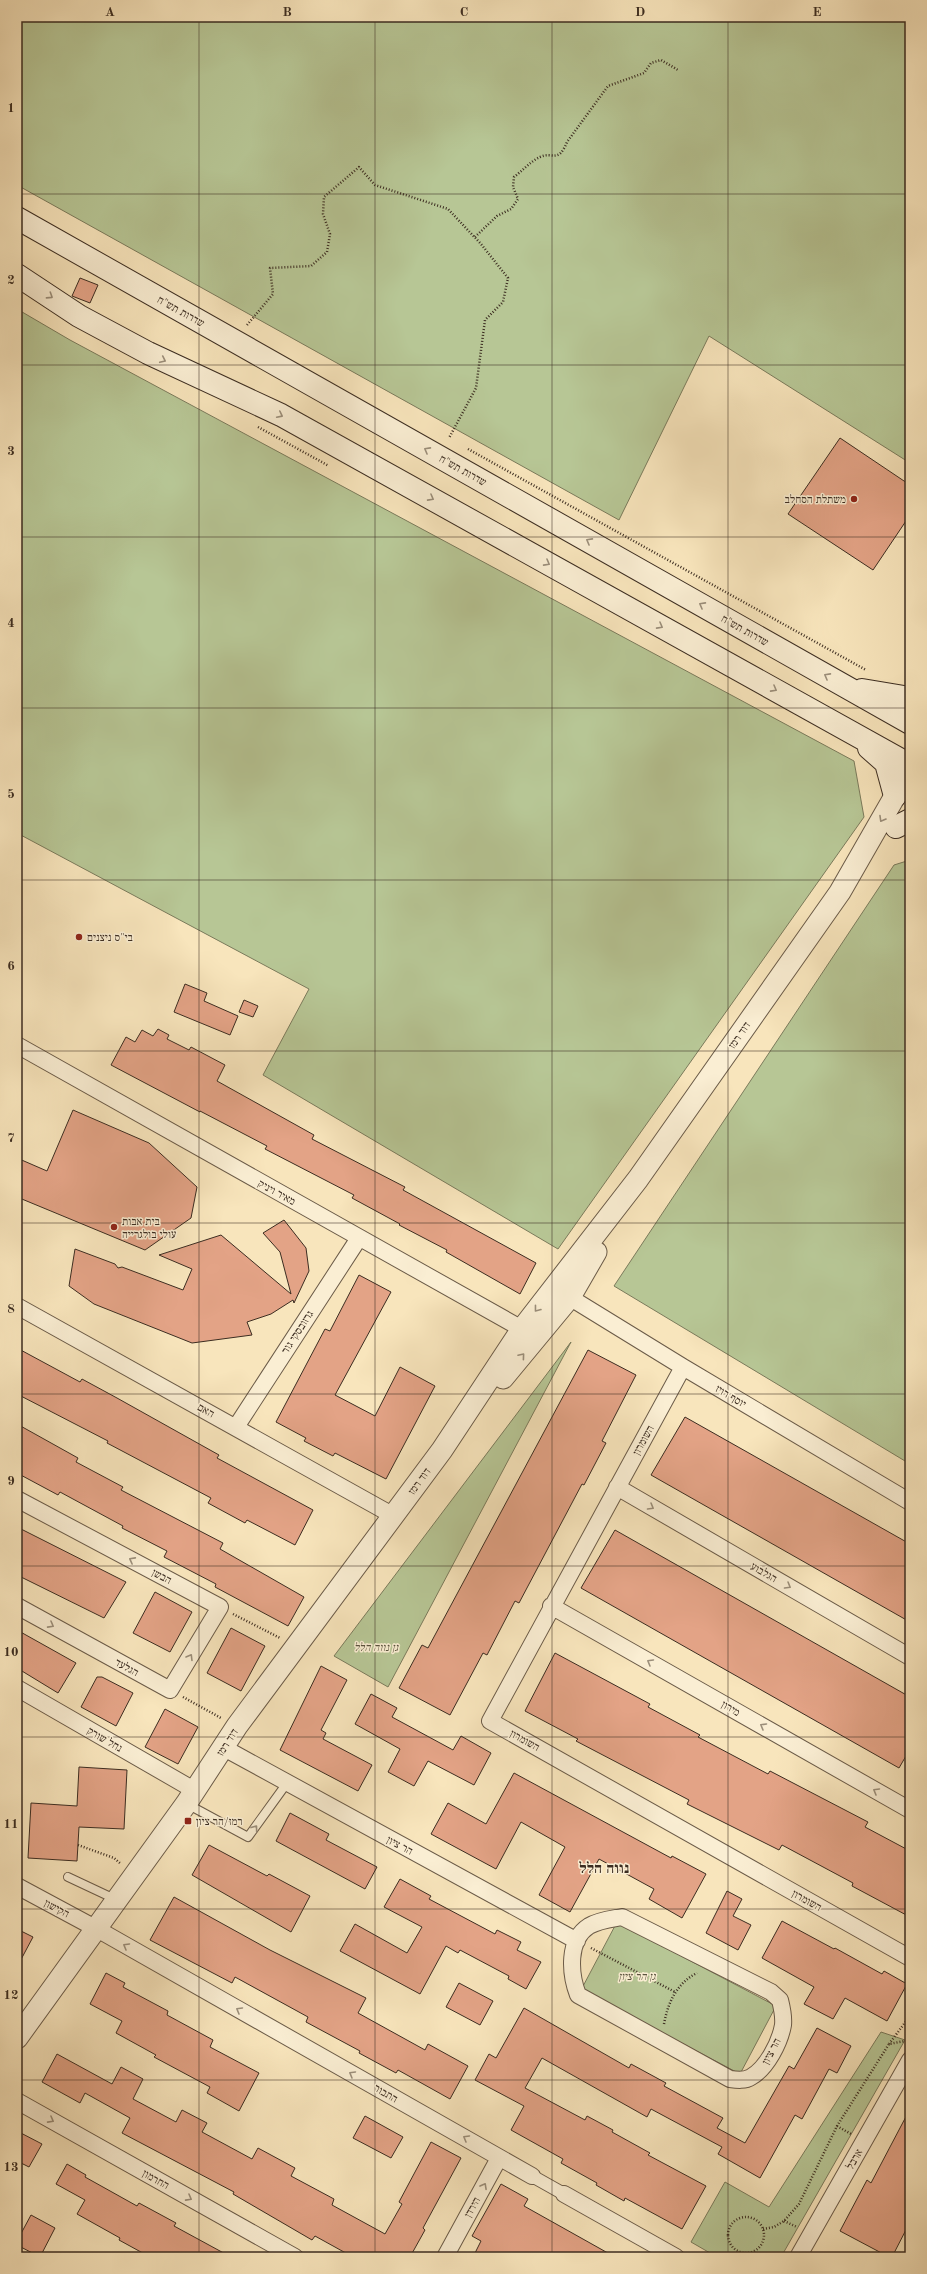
<svg xmlns="http://www.w3.org/2000/svg" width="927" height="2274" viewBox="0 0 927 2274" font-family="'Old Standard TT','Frank Ruhl Libre',serif">
<rect width="100%" height="100%" fill="#f8e5bc"/>
<filter id="stains"><feTurbulence type="fractalNoise" baseFrequency=".005" numOctaves="4"/><feColorMatrix values="0 0 0 0 .2 0 0 0 0 .09 0 0 0 0 .02 0 0 0 .5 -.17"/></filter>
<radialGradient id="worn" r=".72"><stop offset=".6" stop-color="#630" stop-opacity="0"/><stop offset="1" stop-color="#630" stop-opacity=".3"/></radialGradient>
<path fill="#b7c695" stroke="#7a7a5b" d="M17,17H910V463L709,336L619,520L17,185Z
M17,309L70,340L854,761L864,817L558,1249L263,1075L309,989L17,833Z
M910,860V1464L614,1286L894,865Z
M571,1342L388,1687L334,1656Z
M617,1922L776,2006L740,2074L581,1990Z
M881,2032L905,2040L781,2257H717L691,2242L725,2182L769,2207Z"/>
<path fill="#e3a386" stroke="#3c2d21" d="M80,278L98,285L90,303L72,296Z
M840,438L910,485V515L873,570L788,514Z
M185,984L207,993L204,1001L238,1016L230,1035L174,1012Z
M244,1000L258,1006L253,1017L239,1012Z
M158,1029L169,1035L167,1039L189,1050L191,1047L225,1065L217,1081L314,1135L312,1139L405,1187L403,1190L536,1263L520,1294L446,1252L447,1250L399,1225L400,1224L352,1198L354,1195L265,1149L267,1146L200,1111V1112L111,1065L126,1037L135,1042L142,1030L153,1036Z
M73,1110L149,1143L197,1187L191,1218L145,1250L17,1197V1158L47,1171Z
M284,1220L306,1248L309,1271L294,1303L293,1300L271,1314L247,1322L252,1335L192,1343L94,1304L69,1286L75,1249L115,1264L118,1268L122,1267L183,1290L192,1269L159,1255L221,1235L291,1294L280,1252L263,1233Z
M359,1275L391,1292L335,1395L375,1416L400,1367L435,1386L386,1479L335,1453L333,1456L304,1441L306,1438L276,1422L325,1329L330,1331Z
M17,1348L80,1382L82,1379L117,1398L219,1455L217,1458L313,1510L295,1545L247,1520L245,1523L208,1503L211,1498L107,1443L108,1441L17,1394Z
M588,1350L636,1375L602,1441L606,1443L584,1485L582,1484L519,1603L515,1601L487,1655L483,1653L450,1715L399,1688L422,1645L428,1648Z
M685,1417L910,1544V1622L651,1475Z
M17,1424L78,1458L76,1462L123,1487L121,1490L223,1543L220,1549L304,1597L288,1626L215,1587L216,1584L164,1557L167,1551L122,1528L123,1526L60,1492L58,1495L17,1473Z
M21,1529L126,1582L104,1618L17,1575V1537Z
M615,1530L910,1697V1749L899,1768L581,1588Z
M155,1592L192,1612L170,1652L133,1633Z
M231,1628L265,1646L241,1691L207,1673Z
M17,1630L76,1663L58,1693L17,1668Z
M555,1653L650,1704L648,1707L700,1735L698,1737L768,1774L770,1771L868,1822L865,1827L910,1851V1917L852,1886L853,1883L782,1845L779,1850L687,1804L689,1800L576,1741L578,1739L525,1711Z
M321,1666L347,1680L321,1730L326,1733L323,1739L372,1765L358,1791L280,1750Z
M97,1677H102L133,1693L116,1726L81,1707Z
M371,1694L397,1708L392,1717L453,1750L461,1736L491,1753L474,1785L428,1761L414,1786L388,1772L400,1749L355,1724Z
M165,1709L198,1727L178,1764L145,1747Z
M79,1767L127,1770L124,1829L79,1827L77,1861L28,1858L31,1803L77,1806Z
M514,1773L671,1858L672,1856L706,1874L682,1918L649,1899L654,1889L599,1859L570,1912L539,1895L565,1847L521,1822L496,1869L431,1834L448,1803L486,1824Z
M290,1813L329,1834L326,1840L377,1867L365,1889L276,1841Z
M209,1845L267,1876L269,1874L310,1896L291,1932L192,1875Z
M400,1879L431,1896L429,1899L495,1934L497,1930L521,1942L517,1950L541,1962L526,1989L508,1979L509,1976L460,1950L458,1953L446,1946L420,1994L340,1951L355,1924L407,1953L422,1927L384,1907Z
M727,1891L742,1899L733,1916L751,1925L738,1950L706,1933Z
M174,1897L270,1950L366,1998L358,2013L425,2050L428,2044L468,2066L450,2099L398,2070L396,2073L359,2053L360,2051L306,2022L308,2017L235,1977L232,1983L150,1940Z
M782,1921L834,1949L835,1948L882,1974L884,1971L907,1984L887,2021L845,1998L833,2019L804,2004L814,1987L762,1958Z
M17,1929L33,1937L17,1967Z
M106,1973L125,1983L123,1987L168,2011L167,2015L213,2040L210,2047L259,2073L239,2111L207,2093L210,2087L154,2057L156,2055L116,2033L122,2021L90,2004Z
M459,1983L493,2001L480,2025L446,2007Z
M524,2008L629,2068L631,2064L666,2083L664,2086L723,2118L717,2128L745,2143L789,2066L794,2069L817,2028L851,2046L837,2073L829,2069L802,2119L795,2115L760,2178L718,2154L722,2147L651,2109L647,2117L542,2058L525,2088L585,2120L587,2116L613,2130L612,2132L650,2153L648,2155L706,2186L682,2229L625,2198L624,2201L596,2185L597,2183L561,2163L563,2159L511,2130L524,2106L475,2080L489,2054L496,2058Z
M57,2054L112,2084L121,2067L143,2079L133,2099L176,2122L182,2110L207,2123L202,2132L252,2159L258,2148L295,2168L291,2176L334,2199L332,2205L385,2234L402,2204L399,2202L431,2142L461,2158L423,2228L425,2230L410,2257H353L315,2236L312,2240L233,2194L234,2192L122,2133L130,2118L85,2093L80,2103L42,2082Z
M910,2109V2222L892,2257H889L840,2231L867,2180L871,2183Z
M365,2116L403,2137L391,2158L353,2138Z
M17,2131L42,2144L29,2167L17,2161Z
M67,2164L86,2175L85,2177L137,2206L139,2203L176,2223L174,2226L231,2257H150L119,2240L120,2238L77,2214L85,2200L56,2184Z
M501,2184L528,2199L524,2206L615,2257H473L481,2241L472,2236Z
M31,2215L55,2228L40,2257L17,2245V2241Z"/>
<g fill="none" stroke-linecap="round" stroke-linejoin="round">
<defs>
<path id="service" d="M187,1804L248,1837L287,1783
M68,1877L117,1900"/>
<path id="pedestrian" d="M532,2176L564,2194"/>
<path id="minor" d="M17,1045L531,1334
M561,1292L683,1367L910,1502
M17,1306L394,1516
M683,1367L490,1721L910,1958
M236,1427L359,1238
M617,1487L910,1657
M17,1499L220,1607L170,1690L17,1606
M551,1606L910,1810
M17,1688L194,1790
M224,1748L577,1941
M17,1886L97,1929L532,2176
M622,1917L771,1992L780,2000C782,2008 784,2016 783,2025C780,2042 767,2068 751,2077C745,2081 737,2080 730,2079L578,1995C570,1974 567,1940 589,1926C599,1920 611,1919 622,1917Z
M17,2101L295,2257
M564,2194L676,2257
M445,2257L499,2158
M798,2257L910,2060"/>
<path id="tertiary" d="M503,1378L570,1297L596,1252
M17,2038L186,1804L237,1726L442,1450L522,1329L638,1179L840,892L895,796L910,775"/>
<path id="secondary" d="M17,218L910,723
M17,275L79,316L148,353L281,415L910,765
M862,690L910,698
M869,748L886,763L895,796
M896,827L910,820"/>
</defs>
<use href="#service" stroke="#6b5b48" stroke-width="10"/>
<use href="#pedestrian" stroke="#6b5b48" stroke-width="14"/>
<use href="#minor" stroke="#6b5b48" stroke-width="18"/>
<use href="#tertiary" stroke="#6b5b48" stroke-width="23"/>
<use href="#secondary" stroke="#3c2d21" stroke-width="24"/>
<path stroke="#3c2d21" stroke-width="2.5" stroke-dasharray="1 2" stroke-linecap="butt" d="M475,237L497,216L511,209L518,199L513,187L514,177C522,171 531,161 540,157C553,151 558,164 567,142L608,86L644,73L651,63L661,60L678,70
M247,325L273,294L270,268L311,266L327,252L330,234L323,214L324,197L359,167L375,185L448,209L481,244L508,278L503,302L485,320L476,388L449,438
M258,427L329,466
M468,449L866,670
M233,1614L280,1638
M183,1697L221,1718
M78,1845L114,1858L121,1864
M591,1948L675,1992
M664,2024C668,2002 677,1983 697,1973
M889,2044L910,2016
M837,2126L851,2134
M728 2235a18 18 0 1 1 36 0a18 18 0 1 1-36 0Z
M784,2221L797,2227
M763,2229L774,2227L784,2221L799,2204L837,2126L889,2044L910,2040
M735,2257L739,2252"/>
<use href="#service" stroke="#faeed3" stroke-width="8"/>
<use href="#pedestrian" stroke="#faeed3" stroke-width="12"/>
<use href="#minor" stroke="#faeed3" stroke-width="16"/>
<use href="#tertiary" stroke="#faeed3" stroke-width="21"/>
<use href="#secondary" stroke="#faeed3" stroke-width="22"/>
</g>
<defs><path id="oneway-chevron" d="M-2-3.5L2.5 0L-2 3.5" fill="none" stroke-width="1.6" stroke-linecap="round" stroke-linejoin="round"/></defs>
<g stroke="#9b8e7a">
<use href="#oneway-chevron" transform="translate(50 296) rotate(33)"/>
<use href="#oneway-chevron" transform="translate(163 360) rotate(25)"/>
<use href="#oneway-chevron" transform="translate(280 415) rotate(27)"/>
<use href="#oneway-chevron" transform="translate(427 450) rotate(-151)"/>
<use href="#oneway-chevron" transform="translate(431 498) rotate(29)"/>
<use href="#oneway-chevron" transform="translate(589 541) rotate(-151)"/>
<use href="#oneway-chevron" transform="translate(547 563) rotate(29)"/>
<use href="#oneway-chevron" transform="translate(702 605) rotate(-151)"/>
<use href="#oneway-chevron" transform="translate(660 626) rotate(29)"/>
<use href="#oneway-chevron" transform="translate(827 676) rotate(-151)"/>
<use href="#oneway-chevron" transform="translate(774 689) rotate(29)"/>
<use href="#oneway-chevron" transform="translate(882 819) rotate(120)"/>
<use href="#oneway-chevron" transform="translate(537 1309) rotate(128)"/>
<use href="#oneway-chevron" transform="translate(522 1356) rotate(-50)"/>
<use href="#oneway-chevron" transform="translate(651 1507) rotate(30)"/>
<use href="#oneway-chevron" transform="translate(132 1560) rotate(-152)"/>
<use href="#oneway-chevron" transform="translate(788 1586) rotate(30)"/>
<use href="#oneway-chevron" transform="translate(51 1625) rotate(29)"/>
<use href="#oneway-chevron" transform="translate(190 1657) rotate(-59)"/>
<use href="#oneway-chevron" transform="translate(650 1662) rotate(-150)"/>
<use href="#oneway-chevron" transform="translate(763 1726) rotate(-150)"/>
<use href="#oneway-chevron" transform="translate(876 1791) rotate(-150)"/>
<use href="#oneway-chevron" transform="translate(255 1828) rotate(-54)"/>
<use href="#oneway-chevron" transform="translate(126 1946) rotate(-150)"/>
<use href="#oneway-chevron" transform="translate(239 2010) rotate(-150)"/>
<use href="#oneway-chevron" transform="translate(352 2074) rotate(-150)"/>
<use href="#oneway-chevron" transform="translate(51 2120) rotate(29)"/>
<use href="#oneway-chevron" transform="translate(466 2138) rotate(-150)"/>
<use href="#oneway-chevron" transform="translate(484 2186) rotate(-61)"/>
<use href="#oneway-chevron" transform="translate(189 2198) rotate(29)"/>
</g>
<path fill="none" stroke="#3c2d21" stroke-width="1" stroke-opacity="0.55" d="M199,17V2257M375,17V2257M552,17V2257M728,17V2257M17,194H910M17,365H910M17,537H910M17,708H910M17,880H910M17,1051H910M17,1223H910M17,1394H910M17,1566H910M17,1737H910M17,1909H910M17,2080H910"/>
<g fill="#8f2418" stroke="#faeed3" stroke-width="1.5">
<circle cx="854" cy="499" r="4"/>
<circle cx="79" cy="937" r="4"/>
<circle cx="114" cy="1227" r="4"/>
<rect x="184" y="1817" width="8" height="8" rx="2"/>
</g>
<g text-anchor="middle" stroke-width="3" stroke-linejoin="round" paint-order="stroke">
<g font-size="11" fill="#3c2d21" stroke="#faeed3">
<text transform="translate(181 311) rotate(29)" y="4">שדרות תש"ח</text>
<text transform="translate(463 470) rotate(29)" y="4">שדרות תש"ח</text>
<text transform="translate(745 630) rotate(29)" y="4">שדרות תש"ח</text>
<text transform="translate(739 1035) rotate(-55)" y="4">דוד רמז</text>
<text transform="translate(277 1192) rotate(29)" y="4">מאיר ויניק</text>
<text transform="translate(297 1332) rotate(-57)" y="4">גרזובסקי גור</text>
<text transform="translate(731 1396) rotate(31)" y="4">יוסף רויז</text>
<text transform="translate(206 1410) rotate(29)" y="4">האם</text>
<text transform="translate(643 1440) rotate(-61)" y="4">השומרון</text>
<text transform="translate(419 1481) rotate(-54)" y="4">דוד רמז</text>
<text transform="translate(764 1572) rotate(30)" y="4">הגלבוע</text>
<text transform="translate(162 1576) rotate(28)" y="4">הבשן</text>
<text transform="translate(127 1667) rotate(29)" y="4">הגלעד</text>
<text transform="translate(731 1708) rotate(30)" y="4">מירון</text>
<text transform="translate(105 1739) rotate(30)" y="4">נחל שורק</text>
<text transform="translate(525 1740) rotate(29)" y="4">השומרון</text>
<text transform="translate(227 1742) rotate(-57)" y="4">דוד רמז</text>
<text transform="translate(400 1845) rotate(28)" y="4">הר ציון</text>
<text transform="translate(807 1900) rotate(29)" y="4">השומרון</text>
<text transform="translate(57 1908) rotate(28)" y="4">הקישון</text>
<text transform="translate(771 2051) rotate(-62)" y="4">הר ציון</text>
<text transform="translate(386 2093) rotate(30)" y="4">התבור</text>
<text transform="translate(854 2159) rotate(-60)" y="4">ארבל</text>
<text transform="translate(156 2179) rotate(29)" y="4">החרמון</text>
<text transform="translate(472 2207) rotate(-61)" y="4">הירדן</text>
</g>
<g font-size="11" fill="#3c2d21" stroke="#faeed3" text-anchor="start">
<text x="846" y="503" text-anchor="end">משתלת הסחלב</text>
<text x="87" y="941">בי"ס ניצנים</text>
<text x="122" y="1225">בית אבות<tspan x="122" dy="13">עולי בולגרייה</tspan></text>
<text x="196" y="1825">רמז/הר ציון</text>
</g>
<g font-size="11" font-style="italic" fill="#5b533e" stroke="#faeed3">
<text x="376" y="1651">גן נווה הלל</text>
<text x="637" y="1980">גן הר ציון</text>
</g>
<g font-size="15" font-weight="bold" fill="#3c2d21" stroke="#faeed3">
<text x="604" y="1873">נווה הלל</text>
</g>
</g>
<rect width="927" height="2274" fill="none" stroke="#f8e5bc" stroke-width="44"/>
<rect x="22" y="22" width="883" height="2230" fill="none" stroke="#3c2d21" stroke-width="1.5"/>
<g font-size="13" text-anchor="middle" font-weight="bold" fill="#3c2d21">
<text x="110" y="16">A</text>
<text x="287" y="16">B</text>
<text x="464" y="16">C</text>
<text x="640" y="16">D</text>
<text x="817" y="16">E</text>
<text x="11" y="112">1</text>
<text x="11" y="284">2</text>
<text x="11" y="455">3</text>
<text x="11" y="627">4</text>
<text x="11" y="798">5</text>
<text x="11" y="970">6</text>
<text x="11" y="1142">7</text>
<text x="11" y="1313">8</text>
<text x="11" y="1485">9</text>
<text x="11" y="1656">10</text>
<text x="11" y="1828">11</text>
<text x="11" y="1999">12</text>
<text x="11" y="2171">13</text>
</g>
<rect width="100%" height="100%" filter="url(#stains)"/>
<rect width="100%" height="100%" fill="url(#worn)"/>
</svg>
